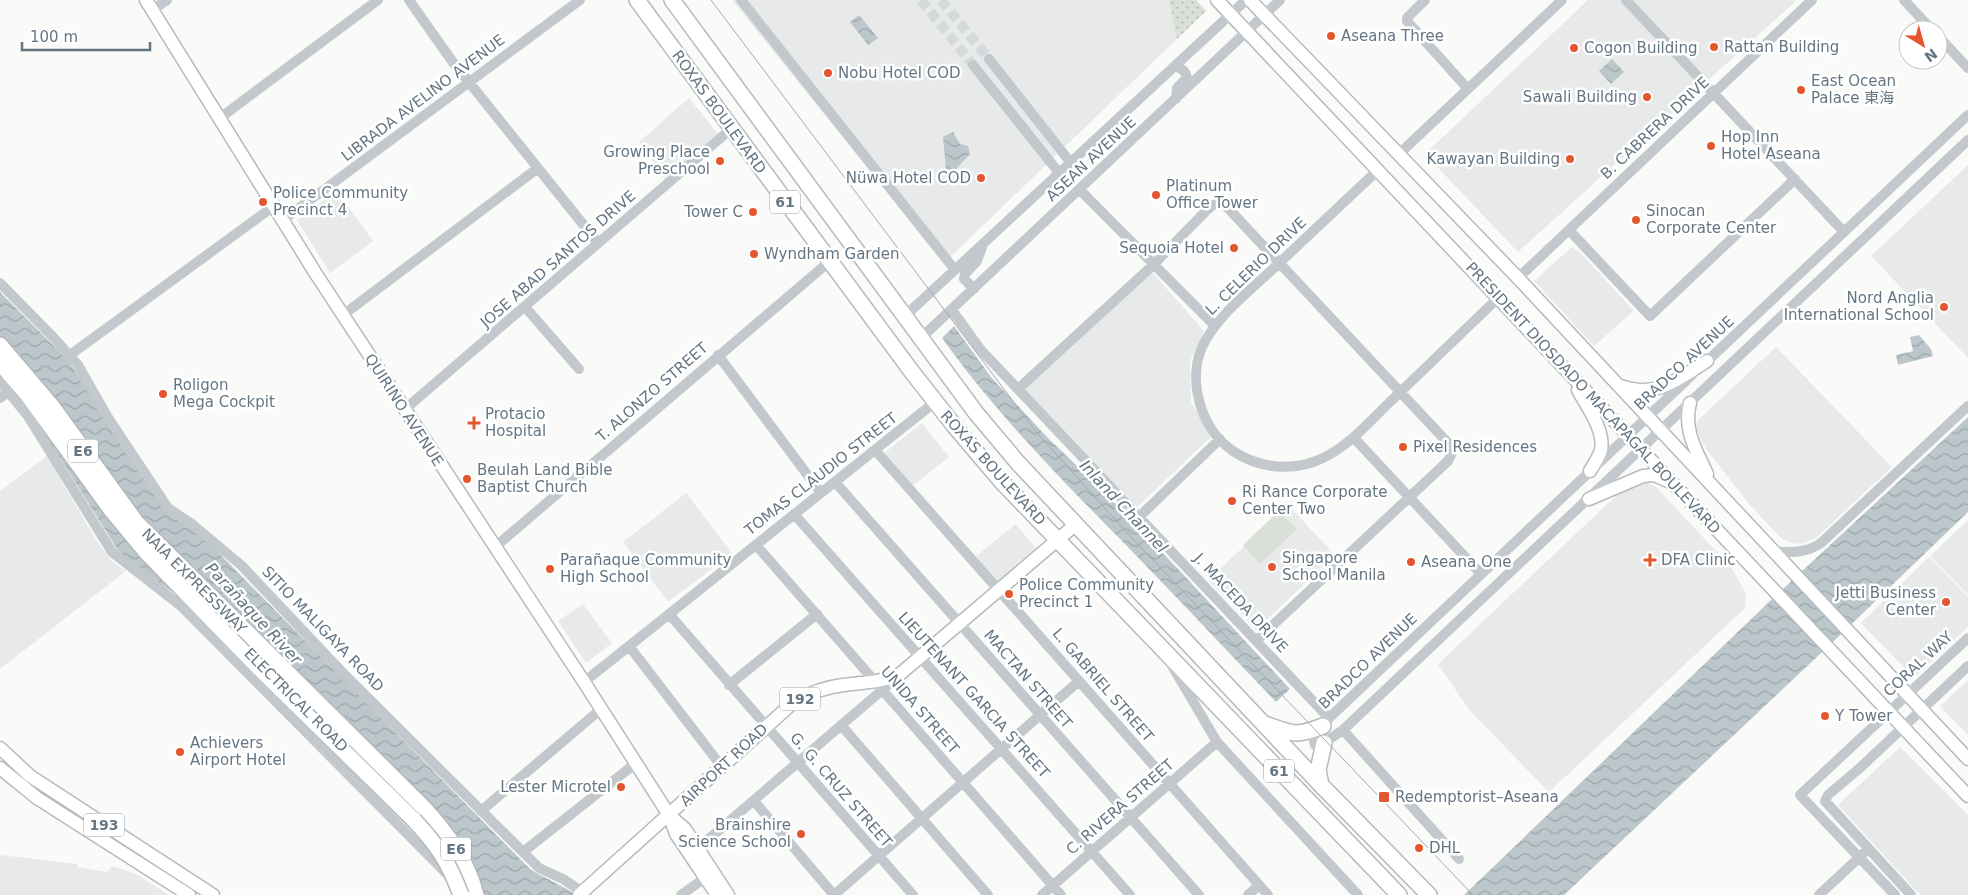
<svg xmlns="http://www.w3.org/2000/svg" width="1968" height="895" viewBox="0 0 1968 895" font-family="'DejaVu Sans','Noto Sans SC',sans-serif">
<defs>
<pattern id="grass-dots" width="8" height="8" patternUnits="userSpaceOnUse" patternTransform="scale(1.25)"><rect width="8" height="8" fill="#dadfd7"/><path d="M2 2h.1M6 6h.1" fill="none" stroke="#b4b9b4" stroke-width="1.8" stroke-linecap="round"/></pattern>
<pattern id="water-waves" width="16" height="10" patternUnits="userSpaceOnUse" patternTransform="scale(1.25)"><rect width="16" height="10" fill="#bbc7cb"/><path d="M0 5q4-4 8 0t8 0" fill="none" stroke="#9ca6aa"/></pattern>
</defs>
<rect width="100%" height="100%" fill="#fafaf8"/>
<path fill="#e8e9e9" d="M732,0H1196L1206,11L944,263Z
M1588,0H1797L1518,252L1425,154Z
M689,98L719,135L666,181L639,142Z
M1968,165V358L1871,256Z
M337,191L373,241L330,273L297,220Z
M1572,247L1579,251L1634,311L1594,346L1534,281Z
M1152,272L1204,331L1190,361L1191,402L1211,437L1137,507L1022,389Z
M1776,347L1892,467L1816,538L1804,543L1796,544L1782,539L1749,504L1710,454L1702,442L1696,429L1697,421Z
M922,423L949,457L910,488L883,454Z
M47,456L98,543L111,560L126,571L0,669V491Z
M1646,482L1655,486L1731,567L1746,594L1745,608L1549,792L1470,711L1438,664L1620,492Z
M686,493L732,553L668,602L623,542Z
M1288,505L1335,555L1256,630L1208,580Z
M1968,520V595L1930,556Z
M1016,524L1037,550L997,582L976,556Z
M1929,557L1968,597V627L1914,678L1861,623Z
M583,604L612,643L586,663L558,621Z
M1968,680V735L1940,706Z
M1900,747L1968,815V895H1920L1838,805Z
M0,855L77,864V867L107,872L112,866L136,874L169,895H0Z"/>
<path fill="url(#grass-dots)" d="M1169,0H1196L1206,11L1177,39Z"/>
<path fill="#dadfd7" d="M1279,511L1297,529L1260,564L1243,545Z"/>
<path fill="url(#water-waves)" d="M859,15L878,38L868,45L850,22Z
M1612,59L1624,72L1611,84L1599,71Z
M953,132L960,144L968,146L970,154L955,170L946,169L943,137Z
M0,292L68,360L166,508L210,544L531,870L578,895H477L184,600L129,562L117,549L67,469L19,396L0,377Z
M954,326L991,377L1047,437L1101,489L1179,570L1290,689L1276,702C1224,648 1173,593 1121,540C1057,475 995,412 942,338Z
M1919,335L1931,349L1933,356L1898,365L1896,355L1913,351L1910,337Z
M1968,417V512L1836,639L1564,895H1464L1771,600Z"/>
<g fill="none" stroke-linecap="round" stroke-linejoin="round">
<path stroke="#d5d9db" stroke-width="10" stroke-dasharray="10 5" stroke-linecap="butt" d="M921,0L973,65
M941,0L989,59"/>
<defs>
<path id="major" d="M146,0L316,274L584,682L669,815L676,834L717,895
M1217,0L1968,796
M1250,0L1518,278L1968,759
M1621,386C1657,399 1678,379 1707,361
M1578,390C1587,407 1605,430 1601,450C1599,457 1594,464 1590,471
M1690,403C1683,430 1696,450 1707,474
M1589,499L1643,476L1654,475L1670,482
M0,748L30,776L213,895
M0,768L37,798L189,895
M669,815L685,829L728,895
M579,895L795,701C810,693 827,687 843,685C864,682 879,683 900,674L1075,525"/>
<path id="highway" d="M637,0L912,372L956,428L1001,481L1399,895
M672,0L976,413L1018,463L1321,785L1429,895
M0,345L51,405L136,522L425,809C449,836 467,860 476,895
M0,363L27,394L112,511L146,552L260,669L414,820
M1265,724C1294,734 1294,737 1323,726
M1321,785L1318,770L1324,743"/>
</defs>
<use href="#major" stroke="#b5babe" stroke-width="15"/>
<use href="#highway" stroke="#b4b9bd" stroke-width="18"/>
<path stroke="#c3c8cc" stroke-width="10" d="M409,0L452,61L598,243
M741,0L955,270
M1425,0L1407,18V21L1467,88
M1626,0L1844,232
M1904,0L1932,30
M152,10L167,0
M1938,36L1968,68
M989,59L1071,163
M973,65L1060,174
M1175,66C1182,69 1185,70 1187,78L1177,88L1176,99
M220,118L378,0
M1399,154L1562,0
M1378,170C1344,202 1310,234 1276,266C1251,290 1221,312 1204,343C1186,378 1200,429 1233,451C1260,469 1294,472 1323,458C1350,445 1370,421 1392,400C1427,366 1463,332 1498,298
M1080,190L1215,326
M283,220L580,0
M1569,230L1650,316L1795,179
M1518,278L1812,0
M0,283L55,339L78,365L107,416L168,508L192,524L241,565L342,672L539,868L563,879L587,895
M974,289L964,279L965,274L977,261L982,247
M525,307L579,369
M952,310L980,349L1329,718
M343,315L538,168
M905,316L1246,0
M921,338L1280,0
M70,355L274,206
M718,355L821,493
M1703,365L1968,115
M1692,375L1329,718L1314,740L1315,745L1319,746L1343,730L1968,140
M0,382L28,416L112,552L181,606L449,876
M1018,389L1151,267L1207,210L1213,205L1220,203L1226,206L1448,443L1452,453L1448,461L1256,641
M0,398L9,391
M404,410L731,129
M1354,438L1481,574
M875,450L1268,895
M835,482L1199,895
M794,514L1130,895
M1139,517L1220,439
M756,545L1061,895
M495,547L830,261
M1773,551C1790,553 1807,553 1821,543L1968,406
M669,614L913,895
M629,646L722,767
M1171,664L1217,742L1358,895
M584,682L935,402
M729,685L817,614
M841,725L988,895
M1343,730L1459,859
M754,801L834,895
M481,811L601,709
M697,849L888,685
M523,852L636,763
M681,895L705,878
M834,895L1079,681
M1042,895L1217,742
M1248,895L1259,885
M1819,895L1864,853
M1895,895L1800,795L1968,638
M1911,895L1825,801L1828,795L1861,767L1968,666"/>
<use href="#major" stroke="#fff" stroke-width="12"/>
<use href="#highway" stroke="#fff" stroke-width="15"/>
<path stroke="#a2aab0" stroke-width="1" d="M711,0L1037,433L1132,538L1473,895"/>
<defs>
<path id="highway-bridge" d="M414,820C439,847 448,861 461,895"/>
</defs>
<use href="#highway-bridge" stroke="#b4b9bd" stroke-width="18" stroke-linecap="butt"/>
<use href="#highway-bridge" stroke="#fff" stroke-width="15"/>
</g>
<g fill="#e4572e" stroke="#fff" stroke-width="2">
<circle cx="1331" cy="36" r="5"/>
<circle cx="1714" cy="47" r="5"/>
<circle cx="1574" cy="48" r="5"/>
<circle cx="828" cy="73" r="5"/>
<circle cx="1801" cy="90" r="5"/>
<circle cx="1647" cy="97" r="5"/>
<circle cx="1711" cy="146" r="5"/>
<circle cx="1570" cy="159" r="5"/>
<circle cx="720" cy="161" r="5"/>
<circle cx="981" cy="178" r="5"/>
<circle cx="1156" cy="195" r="5"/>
<circle cx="263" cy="202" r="5"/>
<circle cx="753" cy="212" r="5"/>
<circle cx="1636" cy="220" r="5"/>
<circle cx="1234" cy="248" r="5"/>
<circle cx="754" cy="254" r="5"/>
<circle cx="1944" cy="307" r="5"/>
<circle cx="163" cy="394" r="5"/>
<path d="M471.5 415.5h5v5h5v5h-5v5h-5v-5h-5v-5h5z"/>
<circle cx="1403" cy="447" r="5"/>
<circle cx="467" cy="479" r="5"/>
<circle cx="1232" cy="501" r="5"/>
<path d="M1647.5 552.5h5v5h5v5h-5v5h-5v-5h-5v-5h5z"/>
<circle cx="1411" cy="562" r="5"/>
<circle cx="1272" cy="567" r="5"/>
<circle cx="550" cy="569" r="5"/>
<circle cx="1009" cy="594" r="5"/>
<circle cx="1946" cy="602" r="5"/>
<circle cx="1825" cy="716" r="5"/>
<circle cx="180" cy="752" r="5"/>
<circle cx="621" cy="787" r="5"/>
<rect x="1378" y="791" width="12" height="12" rx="2.5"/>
<circle cx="801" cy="834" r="5"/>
<circle cx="1419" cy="848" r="5"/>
</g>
<g text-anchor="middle" stroke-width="5" stroke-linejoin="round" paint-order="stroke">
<g fill="#fff" stroke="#939fa8" stroke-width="1">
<rect x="770" y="190.5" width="30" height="23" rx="4"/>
<rect x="68" y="439.5" width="30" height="23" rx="4"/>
<rect x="780" y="687.5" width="40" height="23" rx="4"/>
<rect x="1264" y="759.5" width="30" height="23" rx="4"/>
<rect x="84" y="813.5" width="40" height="23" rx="4"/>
<rect x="441" y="837.5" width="30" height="23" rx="4"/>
</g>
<g font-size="14" font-weight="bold" fill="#657683">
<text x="785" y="207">61</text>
<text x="83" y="456">E6</text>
<text x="800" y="704">192</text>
<text x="1279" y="776">61</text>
<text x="104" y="830">193</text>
<text x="456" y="854">E6</text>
</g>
<g font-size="15" fill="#657683" stroke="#fff" text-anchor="start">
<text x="1341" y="41">Aseana Three</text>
<text x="1724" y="52">Rattan Building</text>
<text x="1584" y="53">Cogon Building</text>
<text x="838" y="78">Nobu Hotel COD</text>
<text x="1811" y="86">East Ocean<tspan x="1811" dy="17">Palace 東海</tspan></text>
<text x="1637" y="102" text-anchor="end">Sawali Building</text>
<text x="1721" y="142">Hop Inn<tspan x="1721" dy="17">Hotel Aseana</tspan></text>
<text x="710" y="157" text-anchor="end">Growing Place<tspan x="710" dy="17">Preschool</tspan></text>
<text x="1560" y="164" text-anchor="end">Kawayan Building</text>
<text x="971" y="183" text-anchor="end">Nüwa Hotel COD</text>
<text x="1166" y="191">Platinum<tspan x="1166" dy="17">Office Tower</tspan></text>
<text x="273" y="198">Police Community<tspan x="273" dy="17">Precinct 4</tspan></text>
<text x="1646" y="216">Sinocan<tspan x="1646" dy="17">Corporate Center</tspan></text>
<text x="743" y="217" text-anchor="end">Tower C</text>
<text x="1224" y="253" text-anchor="end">Sequoia Hotel</text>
<text x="764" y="259">Wyndham Garden</text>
<text x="1934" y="303" text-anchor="end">Nord Anglia<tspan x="1934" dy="17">International School</tspan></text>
<text x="173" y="390">Roligon<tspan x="173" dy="17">Mega Cockpit</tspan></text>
<text x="485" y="419">Protacio<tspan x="485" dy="17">Hospital</tspan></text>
<text x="1413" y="452">Pixel Residences</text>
<text x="477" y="475">Beulah Land Bible<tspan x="477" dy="17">Baptist Church</tspan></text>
<text x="1242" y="497">Ri Rance Corporate<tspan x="1242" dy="17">Center Two</tspan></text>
<text x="1282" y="563">Singapore<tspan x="1282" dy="17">School Manila</tspan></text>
<text x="560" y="565">Parañaque Community<tspan x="560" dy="17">High School</tspan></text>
<text x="1661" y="565">DFA Clinic</text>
<text x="1421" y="567">Aseana One</text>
<text x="1019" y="590">Police Community<tspan x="1019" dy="17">Precinct 1</tspan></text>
<text x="1936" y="598" text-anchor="end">Jetti Business<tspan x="1936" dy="17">Center</tspan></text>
<text x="1835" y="721">Y Tower</text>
<text x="190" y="748">Achievers<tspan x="190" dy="17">Airport Hotel</tspan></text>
<text x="611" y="792" text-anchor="end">Lester Microtel</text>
<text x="1395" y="802">Redemptorist–Aseana</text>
<text x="791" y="830" text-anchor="end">Brainshire<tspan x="791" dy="17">Science School</tspan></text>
<text x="1429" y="853">DHL</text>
</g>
<g font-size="15" fill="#657683" stroke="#fff">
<text transform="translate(423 98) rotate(-37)" y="5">LIBRADA AVELINO AVENUE</text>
<text transform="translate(719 112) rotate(54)" y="5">ROXAS BOULEVARD</text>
<text transform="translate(1655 128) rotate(-43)" y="5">B. CABRERA DRIVE</text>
<text transform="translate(1091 159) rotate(-43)" y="5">ASEAN AVENUE</text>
<text transform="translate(558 259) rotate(-41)" y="5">JOSE ABAD SANTOS DRIVE</text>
<text transform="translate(1256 266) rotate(-44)" y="5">L. CELERIO DRIVE</text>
<text transform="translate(1684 363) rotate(-43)" y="5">BRADCO AVENUE</text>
<text transform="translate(652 392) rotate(-41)" y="5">T. ALONZO STREET</text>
<text transform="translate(1593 398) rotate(47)" y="5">PRESIDENT DIOSDADO MACAPAGAL BOULEVARD</text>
<text transform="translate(404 410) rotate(57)" y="5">QUIRINO AVENUE</text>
<text transform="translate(993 468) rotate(48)" y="5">ROXAS BOULEVARD</text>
<text transform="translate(821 474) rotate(-38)" y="5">TOMAS CLAUDIO STREET</text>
<text transform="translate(194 581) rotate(45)" y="5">NAIA EXPRESSWAY</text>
<text transform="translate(1241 603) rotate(47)" y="5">J. MACEDA DRIVE</text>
<text transform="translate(323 629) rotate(46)" y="5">SITIO MALIGAYA ROAD</text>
<text transform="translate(1368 661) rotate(-44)" y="5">BRADCO AVENUE</text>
<text transform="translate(1918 664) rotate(-43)" y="5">CORAL WAY</text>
<text transform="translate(1028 679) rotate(49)" y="5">MACTAN STREET</text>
<text transform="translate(1103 685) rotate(49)" y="5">L. GABRIEL STREET</text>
<text transform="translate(974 695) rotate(48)" y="5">LIEUTENANT GARCIA STREET</text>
<text transform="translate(296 700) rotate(45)" y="5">ELECTRICAL ROAD</text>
<text transform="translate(920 710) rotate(49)" y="5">UNIDA STREET</text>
<text transform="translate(724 765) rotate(-43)" y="5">AIRPORT ROAD</text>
<text transform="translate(841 790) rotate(49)" y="5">G. G. CRUZ STREET</text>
<text transform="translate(1120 807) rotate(-41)" y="5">C. RIVERA STREET</text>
</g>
<g font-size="16" font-style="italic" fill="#60757c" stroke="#fff">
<text transform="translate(1124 506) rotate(47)" y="6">Inland Channel</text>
<text transform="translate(254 613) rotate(47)" y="6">Parañaque River</text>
</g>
</g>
<g transform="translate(1923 45) rotate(143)"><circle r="24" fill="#ffffff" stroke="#c1c8cd"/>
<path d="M0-4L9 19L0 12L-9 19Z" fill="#e4572e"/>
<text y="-8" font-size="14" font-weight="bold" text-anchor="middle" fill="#657683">N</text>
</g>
<path d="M22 42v8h128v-8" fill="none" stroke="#657683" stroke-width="2.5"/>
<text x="30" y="42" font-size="15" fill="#657683" stroke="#ffffff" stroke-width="4" paint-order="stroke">100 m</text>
</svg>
